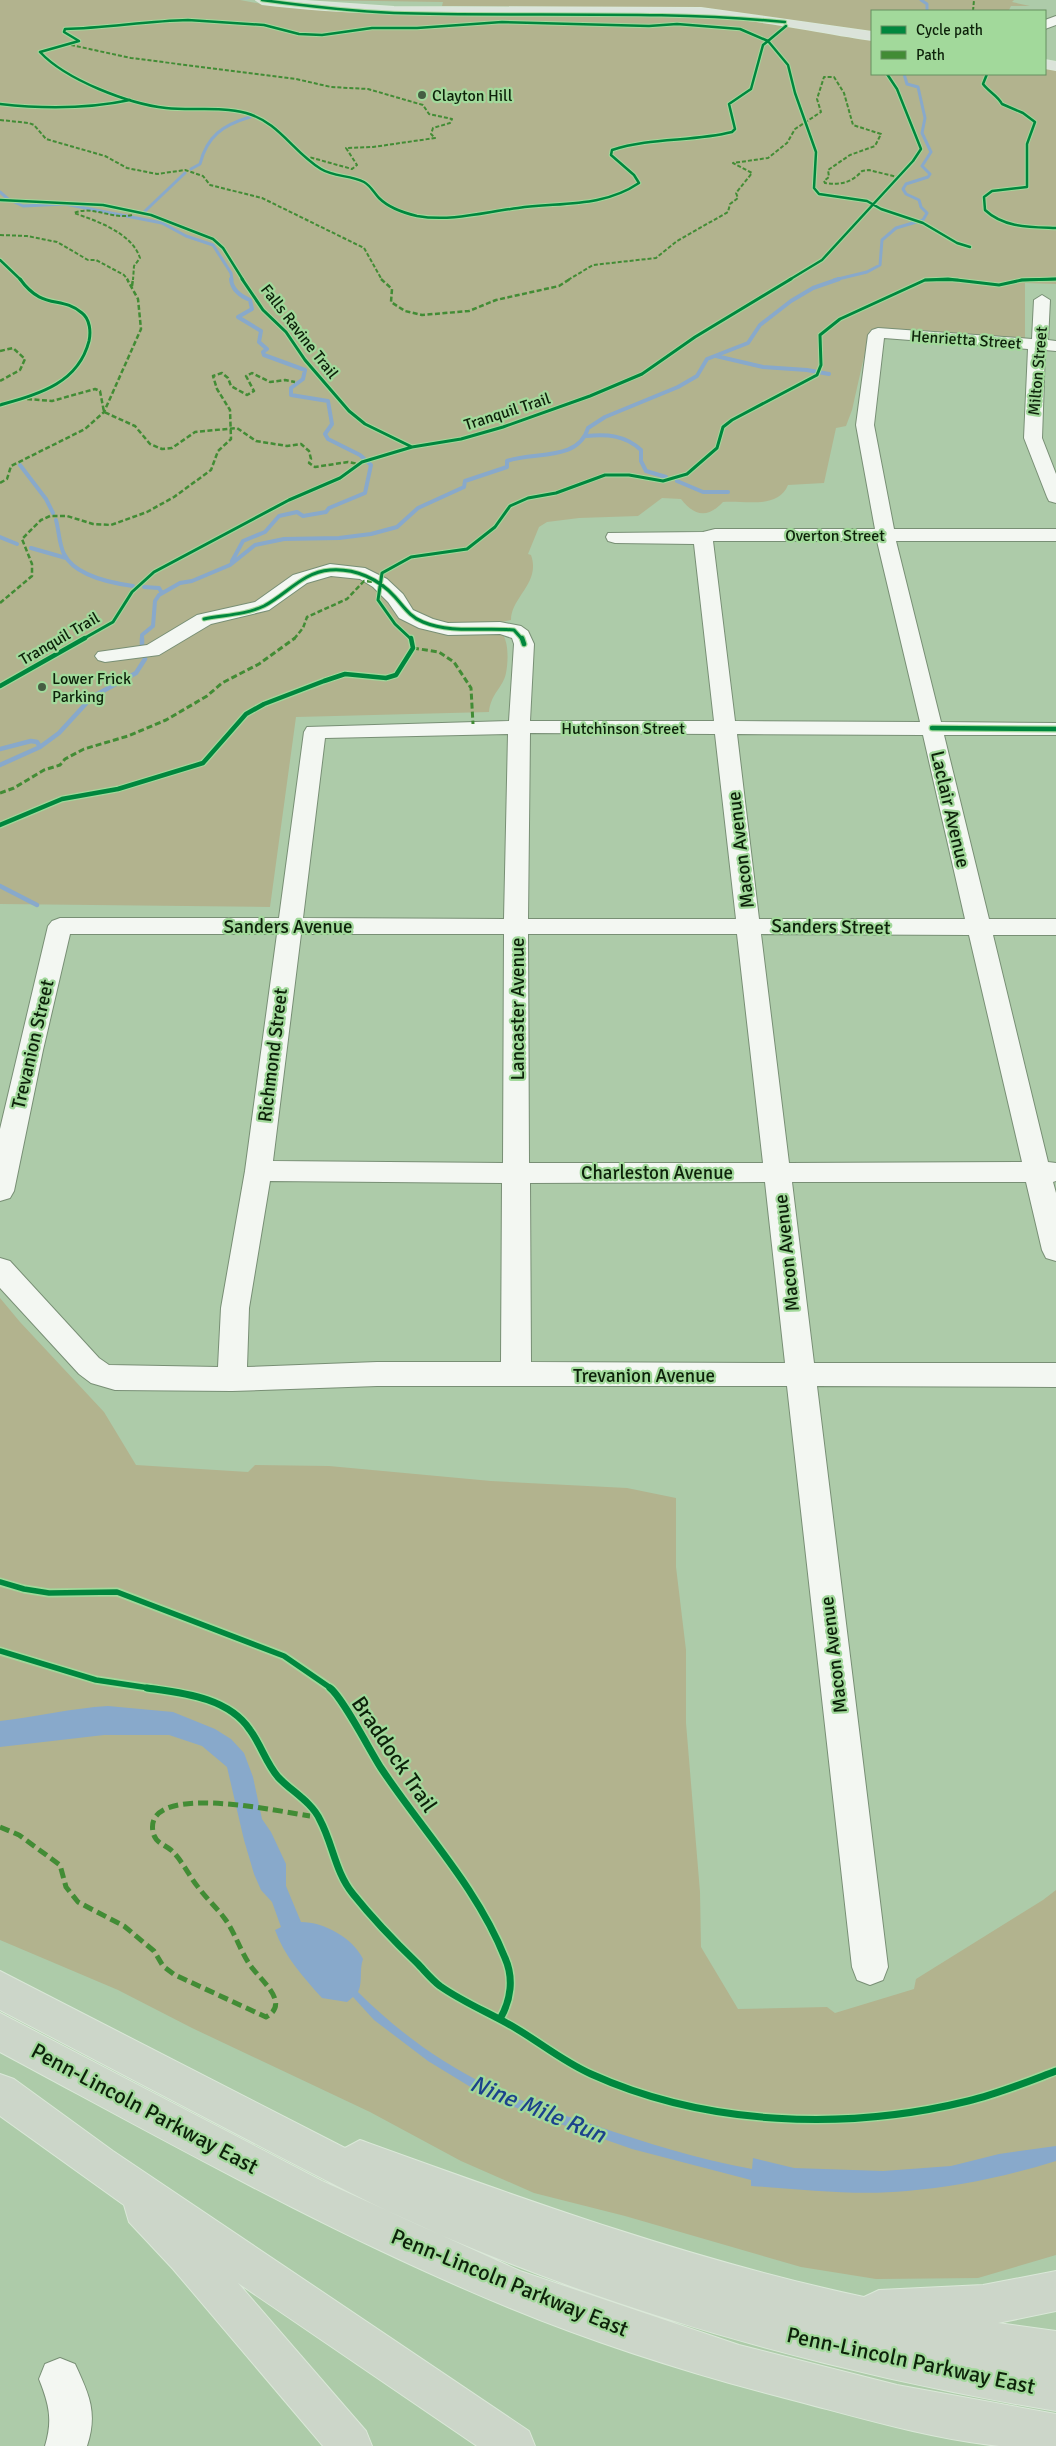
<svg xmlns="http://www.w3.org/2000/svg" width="1056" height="2446" viewBox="0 0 1056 2446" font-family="Signika,sans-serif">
<rect width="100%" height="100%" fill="#adcba9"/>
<path fill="#b2b38e" d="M0,0H240L273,6L329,11L678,16L677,8L442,6L443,2L308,0H1014L1012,2L1030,6H1011L1009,10L1012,11H872V74H1045V66L1056,68V284L1025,283V339L872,329L868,339L852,410L846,426L836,428L824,483L788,485C778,510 743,500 723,502C708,518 695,517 681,499L662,498L638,516L579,518L547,522L539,527L528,554L531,555C541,583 511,597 511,620L501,622L499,635H503C509,644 508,663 506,673C503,688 491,693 489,712L296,717L270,907L0,904Z
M0,1298L20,1322L104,1412L136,1465L248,1472L255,1465L329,1466L491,1481L627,1488L676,1498V1567L686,1650V1723L700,1892L701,1947L738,2009L827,2007L835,2013L914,1989L916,1979L1043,1900L1056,1890V2255L978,2278L876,2279L801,2267L625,2216L534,2193L461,2161L370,2112L192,2028L118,1990L0,1940Z"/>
<path fill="#88a9cb" d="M108,1706L173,1712L215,1729L231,1739L244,1753L253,1777L262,1819L271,1832L286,1864V1886L301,1922C324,1922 353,1938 363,1959C359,1970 363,1982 358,1992C395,2029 439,2062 487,2085C521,2102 558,2113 594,2125C646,2143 698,2159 752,2169L753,2158L794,2168L883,2171L951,2166L999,2154L1056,2146V2161C1008,2176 957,2187 907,2191C855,2196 802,2189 751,2186V2180L632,2149L532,2114L482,2094L428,2061L374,2020L353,1997L347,2002L322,1998C304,1978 284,1956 275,1930L281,1927L272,1902L261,1890L254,1874L244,1840L227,1767L202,1746L169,1735H104L0,1747V1721C36,1717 72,1708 108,1706Z"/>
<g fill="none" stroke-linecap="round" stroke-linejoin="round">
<path stroke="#88a9cb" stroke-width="3" d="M921,0L927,4V11
M191,169L200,164C207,136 223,125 250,117
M0,192L8,199L23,206L65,204L162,223L186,236L213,245L231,273L232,280
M144,212L185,173
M834,280L867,272L880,265L882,240L896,228L923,220L927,213L921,207L919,200L906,194L903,189L906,184L928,177L930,174L922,166L931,152L922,133L925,118L918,87L907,84L904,74"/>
<path stroke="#88a9cb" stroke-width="4" d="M231,279C232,290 240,296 250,300L252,309L238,317L261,331L259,342L267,349L263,352L264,355L305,370L303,379L291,388V395L328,401L332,424L325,434L328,439L360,455L371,465L365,493L329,508L326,512L303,516L297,512L279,516L265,532L243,541L232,561
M716,356L763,367L807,370L829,374
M586,436C607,434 625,435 641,450V461L646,471L666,477
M20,465L46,499L53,513
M677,481L703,492H728
M56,520C59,531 59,544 64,554C75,576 111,583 133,586
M0,537L17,544
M31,548L66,558
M144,587L159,588L162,593
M142,639V635L153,626L155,601L159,595L180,583L192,581L230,565L255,545L284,539L339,538L371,534L397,527L418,508L464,487L465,481L507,467V461C534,451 578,462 588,428L605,417L678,387L697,376L707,359L748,343L760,325L791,301L813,288L839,279"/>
<path stroke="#88a9cb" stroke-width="4.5" d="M142,638V645
M0,749L31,741L37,742L40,747
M0,765L40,747L59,733L92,697L136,673L145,659
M0,886L37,905"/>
<defs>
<path id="minor" d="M1056,16V25L1045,29V20Z
M1042,295L1050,300L1048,340L1056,341V351L1045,350L1042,438L1056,474V503L1049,501L1047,497L1024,438L1028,349L884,338L874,425L894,529H1056V541H896L941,722L1056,723V735H944L989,919H1056V935H993L1048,1162L1056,1163V1181L1053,1182L1056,1193V1261L1046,1258L1042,1250L1026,1182H792L814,1363H1056V1387L817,1386L888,1967L883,1980L870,1985L857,1980L852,1967L787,1386H377L232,1391L115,1390L91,1383L79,1374L0,1288V1258L10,1261L99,1358L109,1365L218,1367L221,1308L245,1171L277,934H70L43,1050L14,1191L10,1198L0,1201V1129L48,926L52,921L60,918H279L304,732L307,727L509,721L514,644L512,638L500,634L448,635L419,628L399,618L388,602L373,587L360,579L331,576L307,583L269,610L211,624L159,655L105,662L98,660L95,656L98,652L147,645L197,615L255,602L293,575L330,564L365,568L387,579L403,594L413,610L433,619L448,623L500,622L521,626L528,631L534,644L530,721H714L694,544L615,543L608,541L606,537L608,533L703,532L715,529H875L856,425L868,335L872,330L878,328L1032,339L1034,300ZM713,541H877L920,722L735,721ZM530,733L715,734L736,919H528ZM508,734L504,919L303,918L325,738ZM737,734L923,735L965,919H759ZM301,934H504L503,1163L273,1161ZM528,934H737L763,1163H529ZM761,934L969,935L1022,1162L789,1163ZM270,1181L502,1183L501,1362H377L247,1367L249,1308ZM765,1182L785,1363L531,1362L530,1183Z
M60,2358L75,2364C89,2394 98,2413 87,2446H45C53,2420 49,2404 39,2379L45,2364Z"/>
<path id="major" d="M256,0H291L394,7L701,8L872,32V40C815,32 758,18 700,16C554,9 408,22 262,4Z
M1045,60L1056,62V70L1045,68Z"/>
<path id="highway" d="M0,1971L345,2148L360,2140C526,2200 691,2260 864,2297L879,2290L983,2285L1056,2271V2311L998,2323L1056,2331V2411C845,2376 640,2320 443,2236C371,2205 302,2168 233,2132C155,2091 78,2051 0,2010Z
M0,2013L322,2181L520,2271L739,2345L897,2385L1056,2414V2446C1037,2446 1017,2446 999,2446C933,2439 868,2420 804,2403C705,2378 605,2347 510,2308C334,2236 168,2142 0,2052Z
M0,2074L14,2079L113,2151L529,2431L535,2446H477L238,2283L366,2431L372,2446H323L173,2269L129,2222L124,2205L0,2116Z"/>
</defs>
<use href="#minor" stroke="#788f75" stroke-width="2"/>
<use href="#major" stroke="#dae8d8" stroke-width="2"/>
<use href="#highway" stroke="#dae8d8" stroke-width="2"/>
<use href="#minor" fill="#f3f7f2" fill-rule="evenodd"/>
<use href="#major" fill="#dbe3da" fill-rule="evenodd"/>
<use href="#highway" fill="#ccd6c9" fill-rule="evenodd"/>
<path stroke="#428c35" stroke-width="2" stroke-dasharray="4 2" stroke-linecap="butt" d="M973,11L974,0
M71,45L131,58L296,79L331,87L368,89L423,105L429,114L452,119L450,123L433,128L431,134L435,138L373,147L346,148L357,165L352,169L309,157
M0,120L29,123L34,125L46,139L105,156L127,168L157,174L185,170L203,176L210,185L262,198L364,248L382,280
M132,215C113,220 92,205 74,213C97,221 132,233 140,258L134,266L133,280
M0,235L27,236L57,242L88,260H96L124,275L128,280
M568,280L593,265L656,258L677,241L728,212L730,204L738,198L736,193L752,173L733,163L768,158L787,143L795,129L821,112L817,99L824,77H834L844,93L853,125L881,134L875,146L850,155L828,170L829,177L824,181L825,183C841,185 851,183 862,171L869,170L897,177"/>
<path stroke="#428c35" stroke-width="2.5" stroke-dasharray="5 2.5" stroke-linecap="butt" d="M381,279L392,289L391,302L405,311L422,315L469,311L496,300L559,286L570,279
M132,286L133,279
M0,351L13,348L25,359L20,370L0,381
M27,399L52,401L95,389L100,391L104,412L135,426L150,444L162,449L172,448L195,432L237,428L256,441L287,446L301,444L309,451L311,459L309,463L315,467L348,462L359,464
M0,483L7,479L11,466L85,429L104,412L141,329L138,299L127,279
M0,603L32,576V564L22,539L41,520L50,516H67L93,524L111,525L147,512L174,497L211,470L218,451L231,439L230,410L217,389L213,376L222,373L228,378L231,386L247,395L254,391L246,376L252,373L270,382L285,380L295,382
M294,639L303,628L307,617L347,599L364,581L373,582"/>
<path stroke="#428c35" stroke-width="3" stroke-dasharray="6 3" stroke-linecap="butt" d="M413,648L439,652L454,662L471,688L473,724
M0,793L14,788L44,770L60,765L65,759L84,749L128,736L166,720L207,696L222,683L259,664L295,638"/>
<path stroke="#428c35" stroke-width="5" stroke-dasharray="10 5" stroke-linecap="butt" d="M0,1827L19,1835L60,1865L66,1887L78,1902L124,1926L154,1951L163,1966L175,1975L266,2017C290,2004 263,1982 253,1969C241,1954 236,1934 225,1919C217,1908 206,1898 198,1887C189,1876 182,1860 171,1850C164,1844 155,1843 153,1832C143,1780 286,1813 310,1816"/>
<defs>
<path id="cycleway-far4" d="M262,0C306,6 350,11 394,13C525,17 655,10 785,22
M188,20L264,25L299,34L322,35L372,28H417L502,22L649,26L677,24L740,29L768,41L763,45L751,89L729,104L735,129L732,132C692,142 651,137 612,150L611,155L634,175L639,183C602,208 560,202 518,208C485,212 451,222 417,216C404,213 389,208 379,198C374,193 371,186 364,182C350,175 334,177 321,169C293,152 279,122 246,113C220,106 193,111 166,108C129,104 66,80 40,52L79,41L64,32L65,29C106,28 147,21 188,20Z
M768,41L788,65L795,93L816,152L814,188L819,194L867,201L881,209L923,223L957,243L970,247
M768,41L786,26
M987,74L983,84C989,92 998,96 1002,104L1023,113L1035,122L1027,144V187L992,191L984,197L985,210C1004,228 1031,227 1056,228
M0,104C44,109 87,109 130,100
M0,200L103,205L151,215L213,239L223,248L243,280
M0,260L21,280
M789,280L822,260L913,161L921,149L897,89L887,74
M925,280H958
M1021,280L1056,279"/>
<path id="cycleway-far3" d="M242,279L263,310L286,332L305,360L349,411L365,424L412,447
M0,405C38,394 78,384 89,341C91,332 90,319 82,313C61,295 43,311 20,279
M204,619C224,615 245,615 264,606C287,594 303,572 330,570C355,568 379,579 395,597C404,607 410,617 423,622C452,634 484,627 514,630L522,639
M83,639L113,622L132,592L154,572L289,500L340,478L362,462L412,447L461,439L503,427L590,396L642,374L695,337L791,279
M411,639L395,624L378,600L382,573L411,557L467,549L495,527L510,506L528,498L556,493L605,475H629L663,481L687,474L717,448L723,427L732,420L817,375L821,365L820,335L840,319L925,280L948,279L999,285L1022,280L1056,279"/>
<path id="cycleway-far2" d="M522,638L524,644
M0,686L85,638
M932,728L1056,729
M0,825L62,799L118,789L203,763L246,714L264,704L324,681L345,674L386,678L396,675L413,648L411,638"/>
<path id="cycleway-far1" d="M0,1582L24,1589L49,1593L117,1592L284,1656L332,1689
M0,1651L96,1680L156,1689"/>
<path id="cycleway" d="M147,1688C182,1693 228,1697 250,1730C261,1745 266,1763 278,1777C291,1791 312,1802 320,1820C333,1844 335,1872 353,1894C373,1919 394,1941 417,1963C424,1970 431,1979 440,1986C464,2003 492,2014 517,2029C542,2044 564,2062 591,2074C706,2126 846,2131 968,2101C998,2094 1027,2082 1056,2071
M330,1688C343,1698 370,1751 381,1768C422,1830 477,1887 505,1958C514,1978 511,2000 500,2019"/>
</defs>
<use href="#cycleway-far4" stroke="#a2d99b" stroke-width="4.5"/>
<use href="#cycleway-far3" stroke="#a2d99b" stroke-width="5"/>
<use href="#cycleway-far2" stroke="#a2d99b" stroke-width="7"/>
<use href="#cycleway-far1" stroke="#a2d99b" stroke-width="9"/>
<use href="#cycleway" stroke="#a2d99b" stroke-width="10"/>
<use href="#cycleway-far4" stroke="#00873e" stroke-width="2.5"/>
<use href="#cycleway-far3" stroke="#00873e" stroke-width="3"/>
<use href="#cycleway-far2" stroke="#00873e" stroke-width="4.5"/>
<use href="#cycleway-far1" stroke="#00873e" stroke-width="5.5"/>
<use href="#cycleway" stroke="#00873e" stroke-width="7"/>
</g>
<g fill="#455d42" stroke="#a2d99b" stroke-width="2">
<circle cx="422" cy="95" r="5"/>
<circle cx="42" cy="687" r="5"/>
</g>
<g text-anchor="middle" stroke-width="4.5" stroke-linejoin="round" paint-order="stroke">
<g font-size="16" fill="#0d220a" stroke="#a2d99b" text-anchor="start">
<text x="432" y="101">Clayton Hill</text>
<text x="52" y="684">Lower Frick<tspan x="52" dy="18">Parking</tspan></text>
</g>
<g font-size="16" fill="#0d220a" stroke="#a2d99b">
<text transform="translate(300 331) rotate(52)" y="6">Falls Ravine Trail</text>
<text transform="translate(966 339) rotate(4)" y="6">Henrietta Street</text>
<text transform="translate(1037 371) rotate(-85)" y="6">Milton Street</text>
<text transform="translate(507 411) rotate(-18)" y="6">Tranquil Trail</text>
<text x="835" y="541">Overton Street</text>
<text transform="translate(59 638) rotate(-30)" y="6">Tranquil Trail</text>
<text x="623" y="734">Hutchinson Street</text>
</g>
<g font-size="19" fill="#0d220a" stroke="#a2d99b">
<text transform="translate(951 809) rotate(77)" y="7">Laclair Avenue</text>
<text transform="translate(740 850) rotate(-97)" y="7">Macon Avenue</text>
<text x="288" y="933">Sanders Avenue</text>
<text transform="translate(831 926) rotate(1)" y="7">Sanders Street</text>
<text transform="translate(517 1009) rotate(-90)" y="7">Lancaster Avenue</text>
<text transform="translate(32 1044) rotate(-77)" y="7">Trevanion Street</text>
<text transform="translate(272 1055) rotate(-83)" y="7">Richmond Street</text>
<text x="657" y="1179">Charleston Avenue</text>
<text transform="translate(786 1253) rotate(-96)" y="7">Macon Avenue</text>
<text x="644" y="1382">Trevanion Avenue</text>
<text transform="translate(833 1655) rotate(-97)" y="7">Macon Avenue</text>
</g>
<g font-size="22" fill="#0d220a" stroke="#a2d99b">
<text transform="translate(395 1754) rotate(56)" y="8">Braddock Trail</text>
<text transform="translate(145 2108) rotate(28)" y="8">Penn-Lincoln Parkway East</text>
<text transform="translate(510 2282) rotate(22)" y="8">Penn-Lincoln Parkway East</text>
<text transform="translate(911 2360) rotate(12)" y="8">Penn-Lincoln Parkway East</text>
</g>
<g font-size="24" font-style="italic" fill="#1b428c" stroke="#a2d99b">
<text transform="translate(538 2109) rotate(22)" y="8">Nine Mile Run</text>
</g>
</g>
<rect x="871" y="10" width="175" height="65" fill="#a2d99b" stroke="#669061"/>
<rect x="881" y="26" width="25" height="8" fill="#00873e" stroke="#669061"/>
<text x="916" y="35" font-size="15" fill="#0d220a">Cycle path</text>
<rect x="881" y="51" width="25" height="8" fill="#428c35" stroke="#669061"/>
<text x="916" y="60" font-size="15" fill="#0d220a">Path</text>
</svg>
